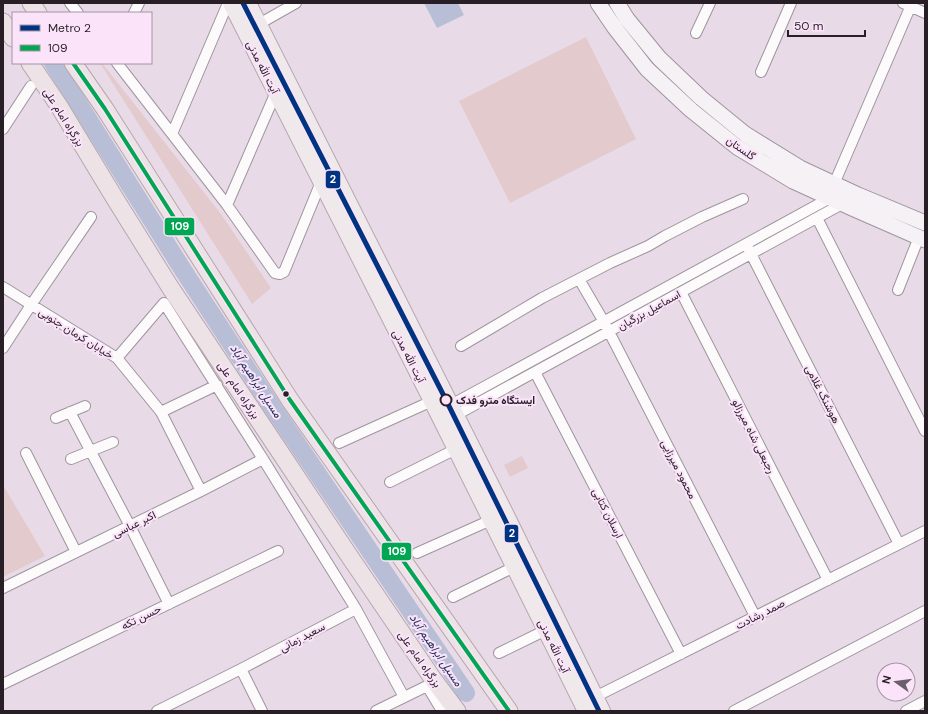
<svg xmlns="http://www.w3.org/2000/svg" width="928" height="714" viewBox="0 0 928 714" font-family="'DM Sans',Vazirmatn,sans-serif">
<rect width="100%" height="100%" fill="#e8dbe7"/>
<path fill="#e2cacd" d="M586,37L636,139L510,203L459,101Z
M100,63H102L221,214L271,288L252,304Z
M522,456L528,468L510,477L504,465Z
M3,485L45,556L3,577Z"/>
<path fill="#b8bed6" d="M424,3H458L464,15L437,28Z"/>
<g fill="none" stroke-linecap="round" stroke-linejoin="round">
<path stroke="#b8bed6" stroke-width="18" d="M53,63L183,270L269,402L466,693"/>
<defs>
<path id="minor" d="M70,3L78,13
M903,3L925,13
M134,13L139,3
M259,24L296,3
M696,33L710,3
M117,63L227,205L275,273L280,274L284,272L321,182
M761,72L791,3
M3,129L31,86
M172,134L228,3
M834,184L912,3
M227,205L276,92
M817,218L925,431
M748,248L899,544
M579,279L604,322L755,616
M3,287L117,358L161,412L201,491
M898,290L919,237
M681,292L828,580
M461,346L542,298L610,263L648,246L665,236L702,217L743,199
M3,348L31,305L91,217
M117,358L164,303L263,459L310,535L356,609
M535,372L681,654
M451,405L830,198
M70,412L130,526L169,604
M161,412L217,385
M456,415L842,204
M56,418L85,406
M339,443L432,401
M26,453L76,552
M71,459L113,442
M390,482L456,449
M417,553L491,520
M3,588L201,491L263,459
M453,597L514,567
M499,653L546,630
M241,669L262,711
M3,684L278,551
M595,697L925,531
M157,711L241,669L356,609L404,697
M376,711L427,686L442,711
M734,711L925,611
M906,711L925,701"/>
<path id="secondary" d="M598,3L615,28L647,69L691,110L737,147L793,181L852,208L925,240
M617,3L627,19L659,58L701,98L745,134L800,168L858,195L925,223"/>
<path id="primary" d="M231,3L432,401L586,711
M248,3L505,513L602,711"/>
<path id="trunk" d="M31,3L38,13
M3,22L13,38
M30,63L59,106L114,197L170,287L350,557L433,679L457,711
M73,63L105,109L290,400L509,711"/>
</defs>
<use href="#minor" stroke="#9e959e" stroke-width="12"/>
<use href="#secondary" stroke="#9e959e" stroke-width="17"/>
<use href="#primary" stroke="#b7a6af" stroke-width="18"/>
<use href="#trunk" stroke="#b7a6af" stroke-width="19"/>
<use href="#minor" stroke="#fcfafb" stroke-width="10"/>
<use href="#secondary" stroke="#f6f1f4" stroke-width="15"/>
<use href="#primary" stroke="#f0e9ec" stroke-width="16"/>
<use href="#trunk" stroke="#ede3e7" stroke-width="17"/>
<defs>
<path id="bus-1" d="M73,63L105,109L290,400L509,711"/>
</defs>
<use href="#bus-1" stroke="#fbe3f9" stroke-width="7"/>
<use href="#bus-1" stroke="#00a651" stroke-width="4"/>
<defs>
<path id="metro-1" d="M243,3L446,400L599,711"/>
</defs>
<use href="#metro-1" stroke="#fbe3f9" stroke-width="8"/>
<use href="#metro-1" stroke="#003380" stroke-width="5"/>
</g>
<circle fill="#271e26" stroke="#fbe3f9" stroke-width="1.5" cx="286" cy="394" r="3.5"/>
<circle fill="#fbe3f9" stroke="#271e26" stroke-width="2" cx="446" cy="400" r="5.5"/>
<g text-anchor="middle" stroke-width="4" stroke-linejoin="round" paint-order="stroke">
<g font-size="11" fill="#271e26" stroke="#fbe3f9">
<text transform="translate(263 67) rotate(63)" y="4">آیت الله مدنی</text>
<text transform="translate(64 117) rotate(58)" y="4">بزرگراه امام علی</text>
<text transform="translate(741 148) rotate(35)" y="4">گلستان</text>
<text transform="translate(649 310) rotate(-29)" y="4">اسماعیل بزرگیان</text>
<text transform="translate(76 333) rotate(32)" y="4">خیابان کرمان جنوبی</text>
<text transform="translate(409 356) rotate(63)" y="4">آیت الله مدنی</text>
<text transform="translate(239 390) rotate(56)" y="4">بزرگراه امام علی</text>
<text transform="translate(823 394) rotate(63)" y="4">هوشنگ غلامی</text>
<text transform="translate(754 436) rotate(63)" y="4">رجبعلی شاه میرزالو</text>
<text transform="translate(679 469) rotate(63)" y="4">محمود میرزایی</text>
<text transform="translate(608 513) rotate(63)" y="4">ارسلان کتابی</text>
<text transform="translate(134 524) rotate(-26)" y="4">اکبر عباسی</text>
<text transform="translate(760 614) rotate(-27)" y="4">صمد رشادت</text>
<text transform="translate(141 617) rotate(-26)" y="4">حسن تکه</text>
<text transform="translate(302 637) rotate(-28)" y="4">سعید زمانی</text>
<text transform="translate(554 646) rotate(64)" y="4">آیت الله مدنی</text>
<text transform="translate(420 659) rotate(55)" y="4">بزرگراه امام علی</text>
</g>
<g font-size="11" font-weight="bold" fill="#271e26" stroke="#fbe3f9" text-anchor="start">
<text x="456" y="404">ایستگاه مترو فدک</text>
</g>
<g font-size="12" font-style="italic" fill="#23345d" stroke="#fbe3f9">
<text transform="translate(256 381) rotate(57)" y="4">مسیل ابراهیم آباد</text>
<text transform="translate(436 650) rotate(56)" y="4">مسیل ابراهیم آباد</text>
</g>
</g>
<g stroke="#fbe3f9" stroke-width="1.5">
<rect x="325" y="170" width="16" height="19" rx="4" fill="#003380"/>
<rect x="164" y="217" width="31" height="19" rx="4" fill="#00a651"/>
<rect x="504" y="524" width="15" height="19" rx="4" fill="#003380"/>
<rect x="381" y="542" width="31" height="19" rx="4" fill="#00a651"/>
</g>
<g font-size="11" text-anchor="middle" font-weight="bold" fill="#fff">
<text x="333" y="183">2</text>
<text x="180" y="230">109</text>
<text x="512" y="537">2</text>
<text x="397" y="555">109</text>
</g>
<rect width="928" height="714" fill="none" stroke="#271e26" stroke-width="8"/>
<rect x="12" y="12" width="140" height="52" fill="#fbe3f9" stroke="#a694a5"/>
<rect x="20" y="25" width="20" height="6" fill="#003380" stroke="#a694a5"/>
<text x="48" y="32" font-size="12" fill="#271e26">Metro 2</text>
<rect x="20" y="45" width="20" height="6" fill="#00a651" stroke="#a694a5"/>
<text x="48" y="52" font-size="12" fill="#271e26">109</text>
<g transform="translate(896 682) rotate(284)"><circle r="19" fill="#fbe3f9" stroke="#a694a5"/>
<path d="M0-3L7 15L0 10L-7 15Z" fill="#6b606a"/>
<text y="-6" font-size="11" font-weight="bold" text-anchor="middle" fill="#271e26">N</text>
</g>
<path d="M788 30v6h77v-6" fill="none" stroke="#271e26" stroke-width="2"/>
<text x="794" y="30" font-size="12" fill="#271e26" stroke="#fbe3f9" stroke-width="3" paint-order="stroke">50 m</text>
</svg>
